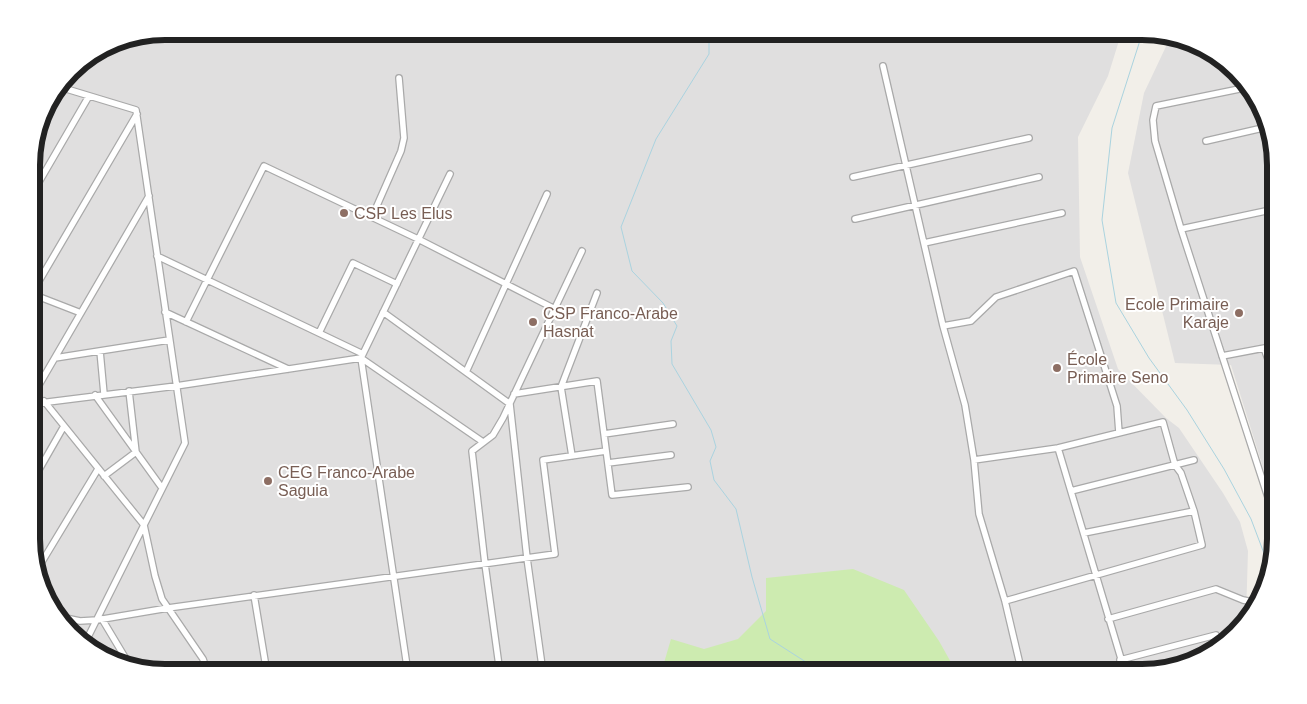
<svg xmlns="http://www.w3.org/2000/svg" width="1307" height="704" viewBox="0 0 1307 704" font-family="Arial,sans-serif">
<rect width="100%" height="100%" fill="#f2efe9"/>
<path fill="#e0dfdf" d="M165,31H1122L1108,76L1078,137L1080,257L1118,369L1166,418L1179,428L1223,493L1240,522L1248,551L1246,616L1216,650L1151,672L165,673L105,659L54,614L32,557V156L45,106L77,65L114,41Z
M1170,38L1202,45L1253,90L1275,148L1276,509L1231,365L1175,363L1128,173L1144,93Z"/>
<path fill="#cdebb0" d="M853,569L904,590L939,641L957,673H661L671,639L704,649L738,639L766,611V578Z"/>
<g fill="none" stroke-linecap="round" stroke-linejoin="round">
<path stroke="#aad3df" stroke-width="1" d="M709,31V54L656,139L621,227L632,271L663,303L677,326L671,341L672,364L711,430L716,447L710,461L714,480L736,509L752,577L770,639L823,673
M1143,31L1112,128L1102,220L1116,303L1149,358L1187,410L1224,469L1251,519L1265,556L1259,602"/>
<defs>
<path id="street" d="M883,66L943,326L965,405L974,460L979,514L1005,601L1022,673
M60,87L136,110L185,443L86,641
M1249,87L1156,106L1153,120L1155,141L1181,229L1276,522
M1263,118L1275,172
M1206,141L1267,127
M853,177L1029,138
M32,194L89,96
M372,217L401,151L404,138L399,78
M855,219L1039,177
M1181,229L1275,209
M924,243L1062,213
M157,256L363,354
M32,293L137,114
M32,294L81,313
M165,312L288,369
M383,312L510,404L527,558L543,673
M186,322L264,166L418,239L555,309
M943,326L971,321L996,297L1074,271L1117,406L1119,433
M319,333L353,263L397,284
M1264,348L1275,379
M100,351L104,394
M1222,356L1275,346
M55,358L169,340
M466,372L547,194
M514,394L597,381L612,495L688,487
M95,395L162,488
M32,397L149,196
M44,401L144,525L155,576L162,599L203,659L208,673
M32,404L176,386L361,358L483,442
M604,434L673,424
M1058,448L1125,672
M572,456L561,387L597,293
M974,460L1058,448L1163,422L1175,465L1181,473L1194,511L1202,545L1005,601
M608,463L671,455
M104,476L136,452L129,391
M32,482L64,426
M1071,491L1194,460
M1084,533L1194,511
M37,570L98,469
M254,595L267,673
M56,616L80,621L97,620L168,608L555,554L543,460L606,451
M102,619L129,664
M1108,619L1216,589L1243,600L1258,603
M1120,660L1216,635
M408,673L361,358L450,174
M500,673L485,564L472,451L493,435L503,418L582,251"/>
</defs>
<use href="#street" stroke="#a9a9a9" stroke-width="8"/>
<use href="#street" stroke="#fff" stroke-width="5.5"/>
</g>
<g fill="#8d6e63" stroke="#fff" stroke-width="2">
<circle cx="344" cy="213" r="5"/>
<circle cx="1239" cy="313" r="5"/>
<circle cx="533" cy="322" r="5"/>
<circle cx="1057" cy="368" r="5"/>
<circle cx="268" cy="481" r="5"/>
</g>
<g text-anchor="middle" stroke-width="4" stroke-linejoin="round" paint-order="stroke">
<g font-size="16" fill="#785e54" stroke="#fff" text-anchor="start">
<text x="354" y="219">CSP Les Elus</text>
<text x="1229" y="310" text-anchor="end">Ecole Primaire<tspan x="1229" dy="18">Karaje</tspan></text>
<text x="543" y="319">CSP Franco-Arabe<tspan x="543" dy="18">Hasnat</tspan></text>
<text x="1067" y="365">École<tspan x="1067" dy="18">Primaire Seno</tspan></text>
<text x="278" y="478">CEG Franco-Arabe<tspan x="278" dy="18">Saguia</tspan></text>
</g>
</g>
<path d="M0 0H1307V704H0ZM165 40H1142A125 125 0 0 1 1267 165V539A125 125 0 0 1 1142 664H165A125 125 0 0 1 40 539V165A125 125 0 0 1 165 40Z" fill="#fff" fill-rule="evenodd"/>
<path fill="none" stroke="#222" stroke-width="6" d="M165 40H1142A125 125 0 0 1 1267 165V539A125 125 0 0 1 1142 664H165A125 125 0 0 1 40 539V165A125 125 0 0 1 165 40Z"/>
</svg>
